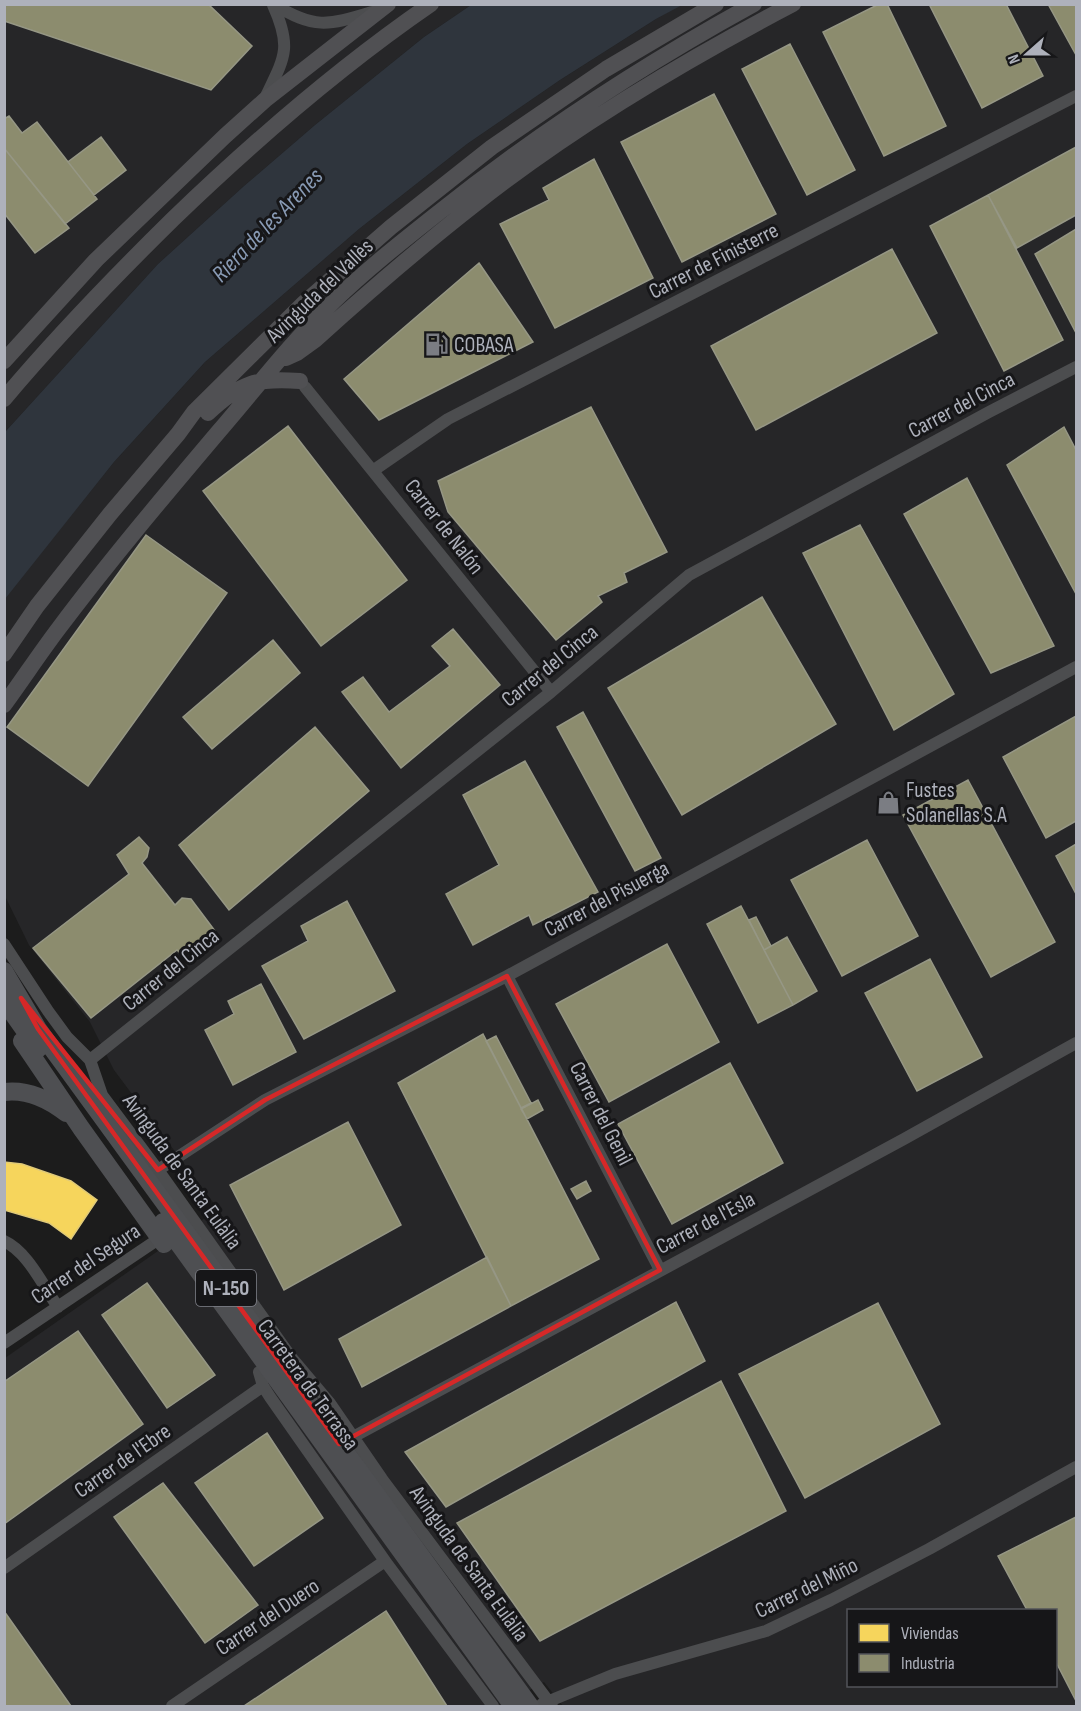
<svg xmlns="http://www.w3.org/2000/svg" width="1081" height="1711" viewBox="0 0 1081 1711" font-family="'Sofia Sans Condensed',sans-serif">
<rect width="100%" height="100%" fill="#1c1c1c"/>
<path fill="#262628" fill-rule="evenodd" d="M682,4L1076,5V1706H563L544,1682L501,1706H5V1358L218,1209L114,1070L90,1022L29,945L5,896L4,599L114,462L205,362L359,229L467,144L560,80L656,19ZM848,1610H1056V1686H848Z
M5,5H471L424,37L315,125L244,186L158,264L5,432Z"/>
<path fill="#2f353d" d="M471,5H682L656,19L560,80L467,144L359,229L205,362L114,462L5,599V432L158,264L244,186L315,125L424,37Z"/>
<path fill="#f6d55c" stroke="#e0ca78" stroke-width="1.5" d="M4,1162L22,1164L71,1181L97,1200L71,1239L49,1223L4,1210Z"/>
<path fill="#8c8c6e" stroke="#969785" stroke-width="1.5" d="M4,4H208L252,46L211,90L4,21Z
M879,4H887L946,126L884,156L823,32Z
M929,4H1006L1043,76L982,108Z
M1048,4H1076V55Z
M790,44L855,170L807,195L742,69Z
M714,94L776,214L682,262L621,142Z
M9,116L22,133L37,122L97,199L65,224L4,148V119Z
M101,137L126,170L94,195L68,162Z
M1076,147V215L1017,248L988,195Z
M4,148L69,228L35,253L4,213Z
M594,159L653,278L555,328L500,224L549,200L543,188Z
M988,195L1063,340L1004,371L930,226Z
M1076,229V333L1035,254Z
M892,249L937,333L756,430L711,346Z
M479,263L533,342L379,420L344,379Z
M591,407L667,552L624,573L627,582L598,596L602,602L556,640L448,512L438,481Z
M288,426L407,580L321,646L203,491Z
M1064,427L1076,450V594L1007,465Z
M967,478L1054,646L991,673L904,514Z
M860,525L954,694L894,730L803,553Z
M146,535L227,593L88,786L7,727Z
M762,597L836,724L682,815L608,688Z
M453,629L500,685L401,768L342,692L363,677L389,712L450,666L432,646Z
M273,640L300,673L212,749L183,717Z
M583,712L661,858L635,871L557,727Z
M1076,716V821L1046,838L1003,757Z
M315,727L369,791L229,910L179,845Z
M525,761L598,892L533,925L529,915L473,945L446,894L499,865L463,795Z
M968,780L1055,942L991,977L903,815Z
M139,837L149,848L147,857L142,863L175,905L182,898L191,899L215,931L213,940L191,956L184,957L177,950L91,1018L33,948L129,874L117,855Z
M867,840L918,936L842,976L791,880Z
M1076,844V894L1056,856Z
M347,901L395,991L304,1039L262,966L308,941L301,926Z
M741,906L793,1005L758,1023L707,924Z
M756,917L771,946L764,950L749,920Z
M787,937L817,991L793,1005L764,950Z
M667,944L719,1042L609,1102L556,1004Z
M930,959L982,1057L917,1091L865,993Z
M261,984L296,1052L233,1085L205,1030L234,1014L228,1001Z
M483,1034L599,1259L511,1306L398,1083Z
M496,1036L531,1103L521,1108L486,1041Z
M730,1063L783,1163L672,1224L618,1124Z
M538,1100L543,1110L527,1119L521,1109Z
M348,1122L401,1225L284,1290L230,1185Z
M586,1181L591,1191L577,1199L571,1189Z
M487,1257L511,1306L362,1387L339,1339Z
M147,1283L215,1375L167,1408L102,1315Z
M676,1302L705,1361L446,1507L405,1452Z
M878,1303L940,1424L805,1498L739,1374Z
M78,1331L143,1424L4,1524V1382Z
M721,1381L786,1511L540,1641L457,1523Z
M267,1433L323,1518L254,1566L195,1483Z
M163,1483L258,1605L205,1643L114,1517Z
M1076,1517V1701L1056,1662V1610H1027L998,1556Z
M4,1611L71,1706H4Z
M386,1611L447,1706H244Z"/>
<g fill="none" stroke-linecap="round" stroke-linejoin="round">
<path stroke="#4c4d4f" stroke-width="12" d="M273,4C314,29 327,26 372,12
M266,96C285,57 292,47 273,5
M305,387L551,692
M374,470L448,419L1076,96
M4,944L48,1011L67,1037L90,1060L102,1095L158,1170L291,1357L329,1402L382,1479L552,1706
M507,976L660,1270
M90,1060L551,692L689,575L989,412L1076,367
M158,1170L265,1100L507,976L1076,667
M4,1241C28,1252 43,1286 58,1307
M4,1343L160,1238
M259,1372L263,1386L270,1397L385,1561L493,1706
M353,1437L904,1139L1076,1043
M4,1568L263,1386
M542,1704L615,1674L766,1631L831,1600L929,1549L1076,1467
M172,1706L385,1561"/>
<path stroke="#505053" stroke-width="16" d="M286,358L297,353L315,340C367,293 419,248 474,205C572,127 682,62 793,4
M4,361L96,260L225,136L265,100L388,4
M4,399C57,336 114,277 173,219C254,141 338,68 431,4
M208,413C241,382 256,378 300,381
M4,654L37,606L110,514L178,434L194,412L304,303L391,227L492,147L606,69L716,4
M4,705C23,679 40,653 59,628C110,560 165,495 220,430C257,387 292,341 334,301C365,271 399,244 433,217C534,136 641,66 754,4"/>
<path stroke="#4e4f52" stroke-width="18" d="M4,971L38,1029L530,1706
M4,1001L38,1049
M22,1041L81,1128L164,1244
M4,1092C28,1089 48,1099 66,1113
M163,1222L513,1706"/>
</g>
<path fill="none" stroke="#d62828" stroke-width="4.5" stroke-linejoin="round" d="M507,976L660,1270L339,1444L38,1029L21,998L158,1170L265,1100Z"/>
<defs>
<symbol id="fuel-bare" viewBox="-9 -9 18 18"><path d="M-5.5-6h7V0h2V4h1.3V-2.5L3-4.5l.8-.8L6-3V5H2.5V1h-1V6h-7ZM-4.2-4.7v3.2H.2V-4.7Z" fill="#7b7d83" stroke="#161618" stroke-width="2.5" paint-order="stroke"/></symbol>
<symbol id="shop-bare" viewBox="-9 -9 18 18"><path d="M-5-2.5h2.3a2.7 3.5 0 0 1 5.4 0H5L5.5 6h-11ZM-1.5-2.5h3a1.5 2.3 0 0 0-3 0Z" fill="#7b7d83" stroke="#161618" stroke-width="2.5" paint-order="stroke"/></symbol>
</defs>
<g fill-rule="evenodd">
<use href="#fuel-bare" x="420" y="328" width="33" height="33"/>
<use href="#shop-bare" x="872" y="786" width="33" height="33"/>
</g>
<g text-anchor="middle" stroke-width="6" stroke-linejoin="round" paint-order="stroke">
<rect fill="#161618" stroke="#80828a" stroke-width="1.5" x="196" y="1270" width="60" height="36" rx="4.5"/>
<g font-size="21" font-weight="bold" fill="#aeb1bb">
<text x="226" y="1295">N-150</text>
</g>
<g font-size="22" fill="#aeb1bb" stroke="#161618">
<text transform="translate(713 260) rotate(-27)" y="8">Carrer de Finisterre</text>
<text transform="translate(319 290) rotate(-44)" y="8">Avinguda del Vallès</text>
<text transform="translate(961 404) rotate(-28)" y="8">Carrer del Cinca</text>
<text transform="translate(445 526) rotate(52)" y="8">Carrer de Nalón</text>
<text transform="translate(549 665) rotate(-39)" y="8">Carrer del Cinca</text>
<text transform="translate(606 898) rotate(-28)" y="8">Carrer del Pisuerga</text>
<text transform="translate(170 969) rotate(-39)" y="8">Carrer del Cinca</text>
<text transform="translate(602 1113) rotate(63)" y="8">Carrer del Genil</text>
<text transform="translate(183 1171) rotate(54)" y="8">Avinguda de Santa Eulàlia</text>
<text transform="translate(705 1222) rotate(-28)" y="8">Carrer de l'Esla</text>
<text transform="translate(85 1263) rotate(-34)" y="8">Carrer del Segura</text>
<text transform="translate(309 1384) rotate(54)" y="8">Carretera de Terrassa</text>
<text transform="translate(122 1460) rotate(-35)" y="8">Carrer de l'Ebre</text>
<text transform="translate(470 1563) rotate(54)" y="8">Avinguda de Santa Eulàlia</text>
<text transform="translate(806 1587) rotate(-26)" y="8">Carrer del Miño</text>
<text transform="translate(267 1616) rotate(-34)" y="8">Carrer del Duero</text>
</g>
<g font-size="22" fill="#aeb1bb" stroke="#161618" text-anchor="start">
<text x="454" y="352">COBASA</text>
<text x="906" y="797">Fustes<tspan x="906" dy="25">Solanellas S.A</tspan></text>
</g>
<g font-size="24" font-style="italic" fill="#889ab4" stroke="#161618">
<text transform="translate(267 225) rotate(-46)" y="8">Riera de les Arenes</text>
</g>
</g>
<rect width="1081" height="1711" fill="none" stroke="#aeb1bb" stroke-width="12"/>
<rect x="847" y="1609" width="210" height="78" fill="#161618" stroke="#535459" stroke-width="1.5"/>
<rect x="859" y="1624" width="30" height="18" fill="#f6d55c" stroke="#535459" stroke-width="1.5"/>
<text x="901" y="1639" font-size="18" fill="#aeb1bb">Viviendas</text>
<rect x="859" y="1654" width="30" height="18" fill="#8c8c6e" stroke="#535459" stroke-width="1.5"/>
<text x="901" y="1669" font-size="18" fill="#aeb1bb">Industria</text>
<g transform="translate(1027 54) rotate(249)" stroke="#161618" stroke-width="4.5" paint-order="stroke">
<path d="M0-4.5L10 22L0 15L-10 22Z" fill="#aeb1bb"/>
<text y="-9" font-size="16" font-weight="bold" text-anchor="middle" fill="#aeb1bb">N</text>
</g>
</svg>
